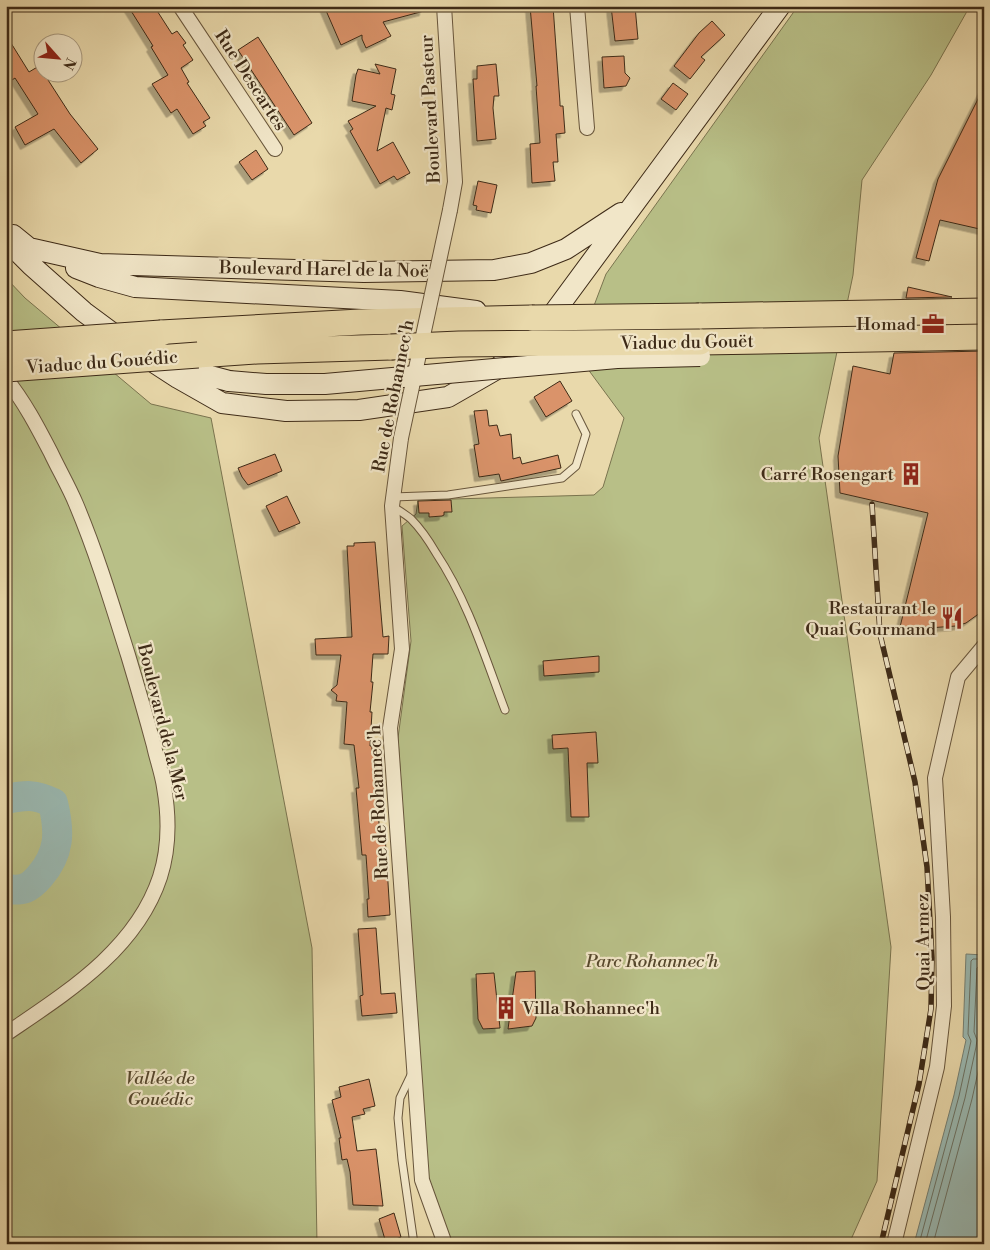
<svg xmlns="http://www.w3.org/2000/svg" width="990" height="1250" viewBox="0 0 990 1250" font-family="'Libre Bodoni',serif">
<defs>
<filter id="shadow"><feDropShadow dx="-4.5" dy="4.5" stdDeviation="0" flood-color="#0004"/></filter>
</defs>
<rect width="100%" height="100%" fill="#e9d9ab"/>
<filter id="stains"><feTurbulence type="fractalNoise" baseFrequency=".004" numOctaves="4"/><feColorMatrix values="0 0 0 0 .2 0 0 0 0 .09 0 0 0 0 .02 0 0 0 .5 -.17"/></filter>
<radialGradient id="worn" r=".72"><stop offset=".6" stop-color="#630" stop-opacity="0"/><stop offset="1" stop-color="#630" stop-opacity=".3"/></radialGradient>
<path fill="#b8bf87" stroke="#7a744f" d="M798,6H970L931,75L862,180L853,275L819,438L891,947L877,1181L849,1244H452L427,1173L398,738L411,641L402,526L416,514L418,500L594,495L603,487L624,418L576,353L606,274Z
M6,278L25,298L151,404L211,418L312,948L317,1244H6Z"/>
<path fill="#9ab9b2" stroke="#758074" d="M966,954L984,955V1244H914L954,1095L966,1040L963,1037Z"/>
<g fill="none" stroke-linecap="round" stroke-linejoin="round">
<path stroke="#6c7264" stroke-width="1" d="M984,981L982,1030L984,1035
M919,1244L959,1096L971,1041L968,1034L971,961L973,959H984
M925,1244L965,1098L976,1047L977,1040L974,1032L977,968L979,966H984
M933,1244L972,1099L984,1045"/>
<path stroke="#9ab9b2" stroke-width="30" d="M6,799C26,795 35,794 53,803C60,832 60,853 40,876C29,889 23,891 6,889"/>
</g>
<path fill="#da936a" stroke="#3d2a17" filter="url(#shadow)" d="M128,6H154L172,34L177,31L186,43L183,45L193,60L181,68L189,82L187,83L210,118L203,122L206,126L193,134L177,109L171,113L152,84L168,75L151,47L153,46Z
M324,6H424V11L383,22L391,36L366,48L362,39V35L341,45Z
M530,6H553L560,103V106H563L565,133L556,134L558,162H553L555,181L532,183L530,144L540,143L536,86H537Z
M611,6H635L638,39L615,41Z
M712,21L725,35L701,57L705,60L690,79L674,66L699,33Z
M6,35L29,72L39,66L70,114L98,149L81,163L54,129L25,145L15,127L38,114L15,78L12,80L6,71Z
M258,37L312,123L294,135L238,50Z
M624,56L625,73L630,78L626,86L604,88L602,57Z
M375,64L396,69L391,94L395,95L392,110L386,108L377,151L393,142L410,173L397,180L394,176L380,184L350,131L353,129L348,121L376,106L352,101L356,75L358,69L380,74Z
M496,64L499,96H494L493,108L496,139L477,141L473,79H477V66Z
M673,83L688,94L676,110L661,99Z
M984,87V230L940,220L929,261L916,258L938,179Z
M256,150L268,169L252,180L239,162Z
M478,181L497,185L491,213L476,210L477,206L473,205Z
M908,287L952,297L906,298Z
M984,351V610L966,623L956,626L928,628V627H900L928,513L840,493L838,456L853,366L890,374L894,353Z
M560,381L572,401L546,417L534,397Z
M487,410L489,426L497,425L500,436L511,434L513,459L520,457L522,464L558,455L561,468L501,481L499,474L479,477L474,445L479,444L474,411Z
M275,454L282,471L248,485L242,477L238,468Z
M287,496L300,523L279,532L266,506Z
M451,500L452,512H444V515L442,516L429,517V513H419L418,501Z
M375,542L383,637L389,636L388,654H373L371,682H373L370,712H372L370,746H372V754L376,753L378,772H375L380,836L385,835L390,915L368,917L367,899H369L366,855H362L356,788H359L354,745L344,744L347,702L336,701L337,695L331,690L337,685L341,655H316L315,639L352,637L347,546H354V543Z
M599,656V672L544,676L543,661Z
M596,732L598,763H587L589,817H571L568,748L553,749L552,735Z
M376,928L381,994L395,993L397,1013L362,1016L360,996L363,995L358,929Z
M535,971L536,1018L532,1026L508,1029L516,972Z
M494,973L500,1028L483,1029L478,1019L476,974Z
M369,1079L375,1106L363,1109L365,1114L352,1117L357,1151L376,1149L383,1206L353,1205L350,1172L347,1159L342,1160L339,1138H341L332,1100L341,1097L339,1087Z
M394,1213L401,1237L386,1243L379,1219Z"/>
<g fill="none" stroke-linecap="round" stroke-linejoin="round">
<defs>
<path id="lane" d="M393,497L448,495L562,478L576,466L586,434L576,414
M392,506C398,510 405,514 411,519C421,529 429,541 436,553C468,601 485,657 505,710
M412,1073L400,1098L398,1118L402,1160L414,1244"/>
<path id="street" d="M180,6L275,149
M444,6L455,182L450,210
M577,6L587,128
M6,379C24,401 38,428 51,453C59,470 69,487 76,504C97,554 112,604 128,655C137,685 146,716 154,746C157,760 162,773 164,787C169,816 169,849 160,877C136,950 66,993 6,1034
M401,438L392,506L402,649L390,728L422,1180L445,1244
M894,1244L937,1067L944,1006L943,917L935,778L958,677L984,646"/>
<path id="secondary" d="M13,235L29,248L100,264L364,272L494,270L531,263L566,249L621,213
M6,240L31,265L84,312L138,352L178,378L222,403L286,411L359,410L448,397L495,370L536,337L780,6
M76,268L99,277L135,287L400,301L476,311
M172,355L210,376L229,381"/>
<path id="highway" d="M699,316L984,311
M161,333L360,322L532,318
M700,342L984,337
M198,355L257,351L391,347"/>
</defs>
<use href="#lane" stroke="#68563c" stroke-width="9"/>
<use href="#street" stroke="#68563c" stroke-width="16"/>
<use href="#secondary" stroke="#3d2a17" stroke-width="22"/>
<use href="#highway" stroke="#3d2a17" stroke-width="27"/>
<use href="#lane" stroke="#f1e6c8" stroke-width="7"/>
<use href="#street" stroke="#f1e6c8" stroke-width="14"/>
<use href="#secondary" stroke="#f1e6c8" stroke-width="20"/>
<use href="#highway" stroke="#e9d9ab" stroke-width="25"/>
<defs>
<path id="rail" d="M872,504L880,634L915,782L927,867L932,958L931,1009L919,1084L881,1244"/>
</defs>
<use href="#rail" stroke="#3d2a17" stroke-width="5.5"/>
<use href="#rail" stroke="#f1e6c8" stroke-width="4" stroke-dasharray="11" stroke-linecap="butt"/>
<defs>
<path id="street-bridge" d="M401,438L450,210"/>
<path id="secondary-bridge" d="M229,381L266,384H325L617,358L700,356"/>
<path id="highway-bridge" d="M532,318L699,316
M6,344L161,333
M391,347L459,344L700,342
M6,369L198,355"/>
</defs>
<use href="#street-bridge" stroke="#68563c" stroke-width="16" stroke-linecap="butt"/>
<use href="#secondary-bridge" stroke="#3d2a17" stroke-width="22" stroke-linecap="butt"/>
<use href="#highway-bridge" stroke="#3d2a17" stroke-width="27" stroke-linecap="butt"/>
<use href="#street-bridge" stroke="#f1e6c8" stroke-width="14"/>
<use href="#secondary-bridge" stroke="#f1e6c8" stroke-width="20"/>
<use href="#highway-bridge" stroke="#e9d9ab" stroke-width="25"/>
</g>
<defs>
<symbol id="office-bare" viewBox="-9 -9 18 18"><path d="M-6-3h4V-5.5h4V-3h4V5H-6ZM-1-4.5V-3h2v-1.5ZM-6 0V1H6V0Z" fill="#8f2418" stroke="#f1e6c8" stroke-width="2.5" paint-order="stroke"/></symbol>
<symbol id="building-bare" viewBox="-9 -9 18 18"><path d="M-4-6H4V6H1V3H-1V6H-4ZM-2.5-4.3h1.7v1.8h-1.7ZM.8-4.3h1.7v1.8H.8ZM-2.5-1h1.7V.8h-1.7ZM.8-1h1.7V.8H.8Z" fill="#8f2418" stroke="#f1e6c8" stroke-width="2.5" paint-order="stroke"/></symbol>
<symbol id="restaurant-bare" viewBox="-9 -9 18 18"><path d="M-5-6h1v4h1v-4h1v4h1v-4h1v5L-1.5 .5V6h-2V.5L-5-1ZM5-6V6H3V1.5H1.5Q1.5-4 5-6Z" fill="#8f2418" stroke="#f1e6c8" stroke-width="2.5" paint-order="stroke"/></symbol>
</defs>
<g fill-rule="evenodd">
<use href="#office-bare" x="917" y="308" width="32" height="32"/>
<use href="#building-bare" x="895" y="458" width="32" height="32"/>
<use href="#restaurant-bare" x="936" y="602" width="32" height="32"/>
<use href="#building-bare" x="490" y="992" width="32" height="32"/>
</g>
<g text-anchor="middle" stroke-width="4.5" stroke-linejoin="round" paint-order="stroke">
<g font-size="18" fill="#3d2a17" stroke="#f1e6c8">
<text transform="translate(251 80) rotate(57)" y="6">Rue Descartes</text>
<text transform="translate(430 109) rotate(-93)" y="6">Boulevard Pasteur</text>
<text transform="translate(324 269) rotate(1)" y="6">Boulevard Harel de la Noë</text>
<text transform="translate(687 342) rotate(-1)" y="6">Viaduc du Gouët</text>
<text transform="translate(102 362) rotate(-4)" y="6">Viaduc du Gouédic</text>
<text transform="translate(393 396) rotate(-79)" y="6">Rue de Rohannec'h</text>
<text transform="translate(163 722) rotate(76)" y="6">Boulevard de la Mer</text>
<text transform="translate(378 802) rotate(-93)" y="6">Rue de Rohannec'h</text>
<text transform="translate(923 942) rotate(-91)" y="6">Quai Armez</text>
</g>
<g font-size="18" fill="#3d2a17" stroke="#f1e6c8" text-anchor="end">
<text x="916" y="330">Homad</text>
<text x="894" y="480">Carré Rosengart</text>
<text x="936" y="614">Restaurant le<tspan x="936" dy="21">Quai Gourmand</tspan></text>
<text x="522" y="1014" text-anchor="start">Villa Rohannec'h</text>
</g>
<g font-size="18" font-style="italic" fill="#56482d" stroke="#f1e6c8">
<text x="652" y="967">Parc Rohannec'h</text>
<text x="160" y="1084">Vallée de<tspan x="160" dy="21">Gouédic</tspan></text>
</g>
</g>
<rect width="990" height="1250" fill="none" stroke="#e9d9ab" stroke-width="25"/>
<rect x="8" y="8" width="975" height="1235" fill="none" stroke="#3d2a17" stroke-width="2.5"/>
<rect x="12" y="12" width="965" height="1225" fill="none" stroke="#3d2a17"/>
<g transform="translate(58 58) rotate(117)"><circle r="24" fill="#f1e6c8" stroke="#a99b81"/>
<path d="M0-4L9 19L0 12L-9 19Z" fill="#8f2418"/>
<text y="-8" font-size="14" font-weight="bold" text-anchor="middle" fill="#3d2a17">N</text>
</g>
<rect width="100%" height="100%" filter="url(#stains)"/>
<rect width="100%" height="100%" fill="url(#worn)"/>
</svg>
